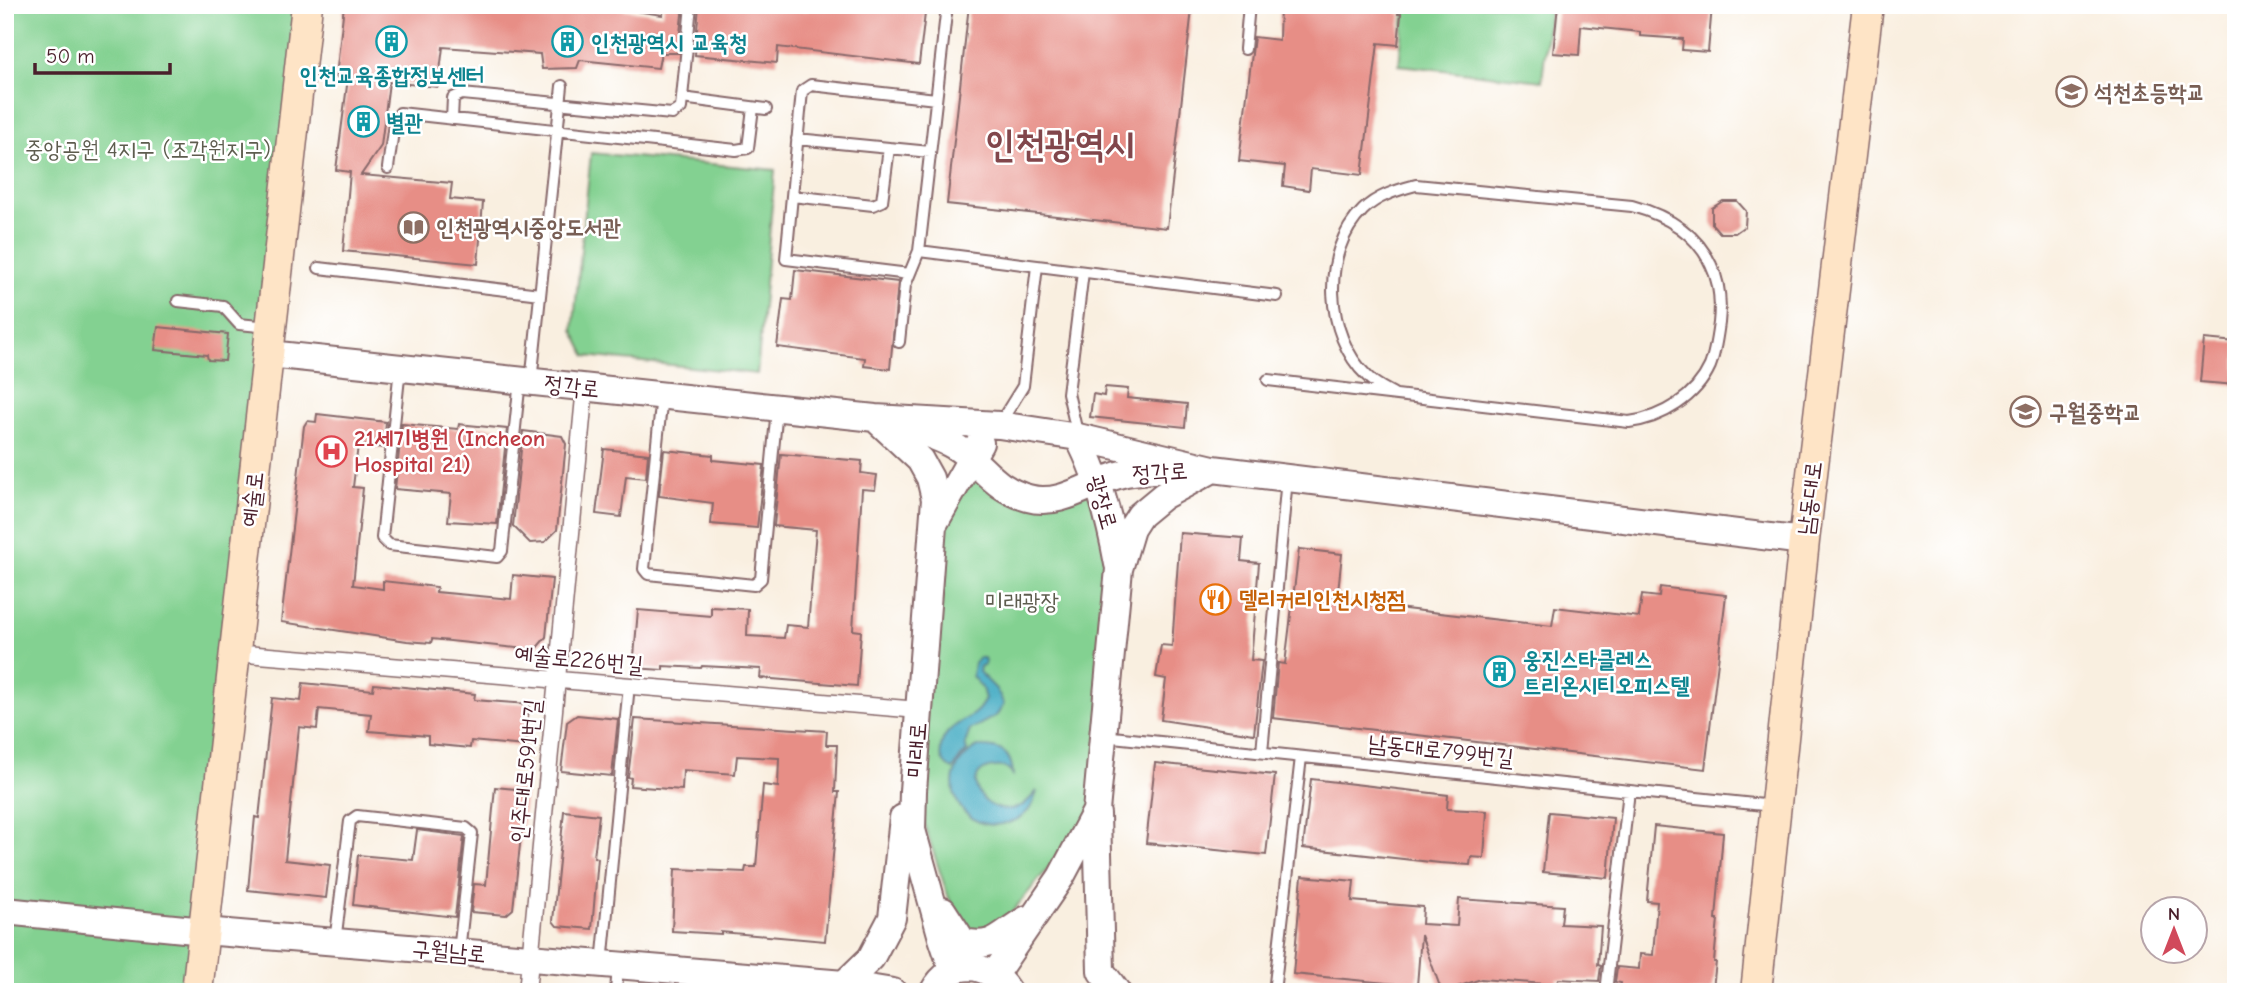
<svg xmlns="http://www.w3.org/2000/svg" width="2241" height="997" viewBox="0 0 2241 997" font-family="'Comic Neue','Poor Story',sans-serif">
<rect width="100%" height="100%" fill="#fff"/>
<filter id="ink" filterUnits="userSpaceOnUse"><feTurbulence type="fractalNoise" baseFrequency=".0143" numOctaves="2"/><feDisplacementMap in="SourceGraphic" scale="14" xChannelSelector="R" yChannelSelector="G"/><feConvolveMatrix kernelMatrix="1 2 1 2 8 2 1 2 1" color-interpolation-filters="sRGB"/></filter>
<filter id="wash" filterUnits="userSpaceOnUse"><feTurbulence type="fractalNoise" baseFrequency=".00686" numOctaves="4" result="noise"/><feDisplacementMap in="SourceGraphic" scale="28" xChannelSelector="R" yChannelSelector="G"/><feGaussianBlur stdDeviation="1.57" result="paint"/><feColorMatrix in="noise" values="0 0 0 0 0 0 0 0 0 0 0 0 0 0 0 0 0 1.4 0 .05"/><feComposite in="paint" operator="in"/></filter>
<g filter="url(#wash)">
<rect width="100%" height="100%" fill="#f9efe0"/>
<path fill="#83d191" stroke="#66785e" stroke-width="2" d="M5,5H307L197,992H5Z
M1405,5H1550L1542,81L1399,65Z
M591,153L775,170L757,374L586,356L573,330Z
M971,458L1007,490L1098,482L1119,569L1096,811L996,931L979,934L962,927L948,896L913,791L934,523Z"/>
<path fill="#43abc3" stroke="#466577" stroke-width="2" d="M979,658H984L985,661L984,665L980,666L979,672L996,689L1004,704L997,715L970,730L965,744L967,751L961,757L953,769C937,763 938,744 948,732C961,718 976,719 985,699L982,688L972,676L974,663Z
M978,747C999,746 1012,751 1013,775C1008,768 1004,766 994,767C956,771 985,823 1021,806C1027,803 1032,797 1037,791C1033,807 1026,817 1011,822C959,839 929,772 978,747Z"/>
<g id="blocks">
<path fill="#e78e86" d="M344,5H595L663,15L664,5H683L678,53H661L658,68L580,60L577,68L542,69L540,54L443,47L438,87L389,82L381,146L361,175L452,183L450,199L483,202L478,264L343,251L350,172L336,170L348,78L336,77Z
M699,5H744L807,11L808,5H926L919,64L778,47L777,63L695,55Z
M969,5H1159L1192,9L1167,228L947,204Z
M1280,5H1399L1398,14H1401L1398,45L1378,43L1362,175L1311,169L1309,190L1283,186L1285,166L1239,161L1254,37L1279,40Z
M1558,5H1621V9L1654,11V5L1712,6L1708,52L1682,50L1683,39L1640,36V32L1581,26L1579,55L1553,53Z
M1723,201H1737L1746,211L1745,226L1735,233H1720L1712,224V208Z
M795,270L898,282L890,369L864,366L865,358L777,347L783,299L792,300Z
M158,327L228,334L225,361L208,360L207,355L155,350Z
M2204,339L2236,342V385L2200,382Z
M1105,387L1128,389L1127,398L1187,404L1185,427L1090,417L1093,394L1104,396Z
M317,414L386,422L384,448L358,445L353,487L363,488L353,585L383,589V581L437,587L436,592L511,599L513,575L552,579L546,637L535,650L432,639L431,643L407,641L281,622L304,426L307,421L316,422Z
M402,424L458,429L459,424L507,429L497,524L448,521L451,494L395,489Z
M523,431L562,436L566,444L557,530L545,542L530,543L513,526Z
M604,449L648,454L646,478L626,476L621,517L596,514Z
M664,450L713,455V460L764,465L757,528L711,524L713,503L659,496Z
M781,454L862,461L861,473L877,475L875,490L862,489L853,630L861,631L857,686L760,678L761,669L702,666L701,668L663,666V670L633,668L638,610L711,616V607L748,609L747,636L784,638L786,625L808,627L816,530L774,526Z
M1180,533L1243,538L1241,561L1259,563L1251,660L1262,661L1254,734L1161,720L1166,679L1156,677L1161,645L1172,646Z
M1299,549L1342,554L1337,601L1552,626L1555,607L1639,617L1642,595L1659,597L1660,587L1726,595L1705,769L1273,718L1278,663L1285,664Z
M303,683L373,690L374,684L475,694L474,700L529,704L526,746L471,741L470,748L428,744V736L369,731L371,714L319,709L317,729L299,727L285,860L330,865L326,898L248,890L255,817L259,818L272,698L301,701Z
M577,715L618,719L612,776L561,771L567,722Z
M635,719L827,731L826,745H837L835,792H839L825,941L721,932V934L672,931L675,869L745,872L746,867H756L763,785L778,787L779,758L737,756L735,774L683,770L682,790L630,786L631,778L628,777Z
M1155,763L1275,775L1266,855L1146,843Z
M1311,779L1448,795L1447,809L1487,811L1484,858L1471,857L1470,865L1440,863L1303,848Z
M495,787L526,790L513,909L506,915L471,912L474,884L486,885Z
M564,811L599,815L594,857L598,858L592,929L557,926L553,921Z
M1549,812L1613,818L1608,878L1543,872Z
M1654,826L1723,833L1716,919H1718L1714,962H1716L1713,988L1708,992H1620L1621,983L1615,982L1617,967L1639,969L1640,954L1653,955L1657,902L1647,901Z
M417,830L464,836L455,917L353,905L358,855L413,860Z
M1302,876L1354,881L1352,901L1423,907L1422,924L1457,926L1459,899L1563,906L1561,924L1601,926L1598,965L1601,966L1599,981L1558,979L1557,985L1481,979L1442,992L1421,935L1417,986L1293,974Z"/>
</g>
</g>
<g filter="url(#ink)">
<use href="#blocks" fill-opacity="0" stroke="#87686a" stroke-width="2"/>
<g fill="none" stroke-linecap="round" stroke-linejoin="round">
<defs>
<path id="service" d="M1245,49L1249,5
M682,98L766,109
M452,119L453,98L462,94L672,114L681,108L691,5
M797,139L930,152
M388,168L394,123L400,113L736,150L748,148L753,108
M792,196L873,205L882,201L889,148
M919,251L1277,296
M319,268L540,294
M909,274L786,259L802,91L811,85L936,99
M178,301L223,306L239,324L269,327
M899,342L905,285L919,251L947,5
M400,368L382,538L389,545L497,557L502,551L520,380
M1268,380L1629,422C1662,418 1696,397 1710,366C1715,353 1717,337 1719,323C1721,304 1720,283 1711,265C1696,232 1665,215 1632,206L1416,185C1397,190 1377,196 1363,210C1320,252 1325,336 1367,376C1374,384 1385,389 1394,394
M531,382L562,86
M662,395L644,569L648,574L754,585L761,579L777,408
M1000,423L1023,386L1037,266
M1078,437L1068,393L1083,272
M1103,736L1773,806
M1262,752L1287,478
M335,942L350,821L357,816L466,828L472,833L459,952
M602,964L628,695
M616,992L618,965
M1274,992L1301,757
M1606,992L1629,791"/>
<path id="pedestrian" d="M235,653L919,710
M527,992L585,387"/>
<path id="tertiary" d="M269,354L875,418L999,425L1078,437L1213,469L1804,541
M875,418L920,460L930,478L935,499L913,791L912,830L942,938L953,971
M909,428C925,433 945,439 959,449C986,468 993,488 1028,498C1063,508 1094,479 1126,473C1144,470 1162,470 1180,469
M1078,437C1099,476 1110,520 1118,564
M935,522L980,443
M1097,814L1101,971L1117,992
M5,911L204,931L844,984L893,992
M943,911L963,942C996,949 1000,934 1027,919
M994,975L1061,877L1096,811L1119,569L1131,529L1140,515L1163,496L1213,469
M844,984L871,958L892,918L903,818
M933,992C951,958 989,960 1008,992"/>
<path id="secondary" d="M197,992L307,5
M1756,992L1804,541L1868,5"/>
</defs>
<use href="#service" stroke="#87686a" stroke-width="14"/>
<use href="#pedestrian" stroke="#87686a" stroke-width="19"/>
<use href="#tertiary" stroke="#87686a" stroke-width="30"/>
<use href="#secondary" stroke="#87686a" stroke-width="33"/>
<use href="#service" stroke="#fff" stroke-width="10"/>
<use href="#pedestrian" stroke="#fff" stroke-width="16"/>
<use href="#tertiary" stroke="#fff" stroke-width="26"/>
<use href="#secondary" stroke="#fee4c6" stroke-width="30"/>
</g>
</g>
<defs>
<symbol id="building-ring" viewBox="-11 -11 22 22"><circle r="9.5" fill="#fff" stroke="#0f9aa8" stroke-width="1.5"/><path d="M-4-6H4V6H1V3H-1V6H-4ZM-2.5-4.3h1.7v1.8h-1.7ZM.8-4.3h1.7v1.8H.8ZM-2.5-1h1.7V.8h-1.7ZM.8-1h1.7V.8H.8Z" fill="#0f9aa8"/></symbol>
<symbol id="school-ring" viewBox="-11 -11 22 22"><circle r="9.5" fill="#fff" stroke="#8d6e63" stroke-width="1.5"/><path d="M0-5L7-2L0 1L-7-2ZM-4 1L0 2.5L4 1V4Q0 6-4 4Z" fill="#8d6e63"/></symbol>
<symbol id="library-ring" viewBox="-11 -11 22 22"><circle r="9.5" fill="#fff" stroke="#8d6e63" stroke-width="1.5"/><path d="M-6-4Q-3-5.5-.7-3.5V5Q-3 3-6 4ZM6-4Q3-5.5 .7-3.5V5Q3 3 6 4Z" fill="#8d6e63"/></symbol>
<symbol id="hospital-ring" viewBox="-11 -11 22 22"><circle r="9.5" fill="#fff" stroke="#e0444e" stroke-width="1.5"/><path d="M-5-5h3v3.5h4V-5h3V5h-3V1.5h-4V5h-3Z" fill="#e0444e"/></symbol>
<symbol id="restaurant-ring" viewBox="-11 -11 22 22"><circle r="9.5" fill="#fff" stroke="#e8710a" stroke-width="1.5"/><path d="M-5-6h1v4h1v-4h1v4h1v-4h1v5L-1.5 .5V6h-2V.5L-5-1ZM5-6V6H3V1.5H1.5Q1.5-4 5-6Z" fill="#e8710a"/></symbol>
</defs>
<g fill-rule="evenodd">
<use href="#building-ring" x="374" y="24" width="35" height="35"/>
<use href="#building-ring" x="550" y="24" width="35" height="35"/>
<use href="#school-ring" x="2054" y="74" width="35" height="35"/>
<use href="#building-ring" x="346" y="104" width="35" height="35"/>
<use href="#library-ring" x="396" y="210" width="35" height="35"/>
<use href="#school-ring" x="2008" y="394" width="35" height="35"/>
<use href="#hospital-ring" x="314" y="434" width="35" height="35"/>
<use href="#restaurant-ring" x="1198" y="582" width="35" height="35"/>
<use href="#building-ring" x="1482" y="654" width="35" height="35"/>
</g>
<g text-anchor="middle" stroke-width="5" stroke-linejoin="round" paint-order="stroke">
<g font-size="23" font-weight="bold" fill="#0d838f" stroke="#fff" text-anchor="start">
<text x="591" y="50">인천광역시 교육청</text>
<text x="392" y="83" text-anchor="middle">인천교육종합정보센터</text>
<text x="386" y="130">별관</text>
<text x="1523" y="667">웅진스타클레스<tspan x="1523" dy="26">트리온시티오피스텔</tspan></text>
</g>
<g font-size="23" font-weight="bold" fill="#785e54" stroke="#fff" text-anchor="start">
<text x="2094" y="100">석천초등학교</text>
<text x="436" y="235">인천광역시중앙도서관</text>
<text x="2049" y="420">구월중학교</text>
</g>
<g font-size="23" fill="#5e5d4f" stroke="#fff">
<text x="148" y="157">중앙공원 4지구 (조각원지구)</text>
<text x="1022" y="609">미래광장</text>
</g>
<g font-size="23" fill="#4a1f2b" stroke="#fff">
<text transform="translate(572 386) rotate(6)" y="8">정각로</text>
<text transform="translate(1160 472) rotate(-4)" y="8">정각로</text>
<text transform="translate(1809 498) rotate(-83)" y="8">남동대로</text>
<text transform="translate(252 499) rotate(-84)" y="8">예술로</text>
<text transform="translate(1103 502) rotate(74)" y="8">광장로</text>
<text transform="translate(579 659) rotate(5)" y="8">예술로226번길</text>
<text transform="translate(916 750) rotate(-86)" y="8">미래로</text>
<text transform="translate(1441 750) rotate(6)" y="8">남동대로799번길</text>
<text transform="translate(525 771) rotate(-84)" y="8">인주대로591번길</text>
<text transform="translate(449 951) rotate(5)" y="8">구월남로</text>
</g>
<g font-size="23" font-weight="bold" fill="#be3a42" stroke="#fff" text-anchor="start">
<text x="354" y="446">21세기병원 (Incheon<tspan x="354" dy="26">Hospital 21)</tspan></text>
</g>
<g font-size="23" font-weight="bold" fill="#c56008" stroke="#fff" text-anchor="start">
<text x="1239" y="607">델리커리인천시청점</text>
</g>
<g font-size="37" font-weight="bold" fill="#81464b" stroke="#fff">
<text x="1060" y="156">인천광역시</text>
</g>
</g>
<rect width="2241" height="997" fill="none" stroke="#fff" stroke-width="28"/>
<g transform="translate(2174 930)"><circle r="33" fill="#ffffff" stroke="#b7a5aa" stroke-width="2"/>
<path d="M0-5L12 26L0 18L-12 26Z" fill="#d1495b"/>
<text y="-10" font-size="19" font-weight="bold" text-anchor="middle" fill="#4a1f2b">N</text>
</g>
<path d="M35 63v10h135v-10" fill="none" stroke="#4a1f2b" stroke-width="3.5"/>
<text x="46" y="63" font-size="21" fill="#4a1f2b" stroke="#ffffff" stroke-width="5" paint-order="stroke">50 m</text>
</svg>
